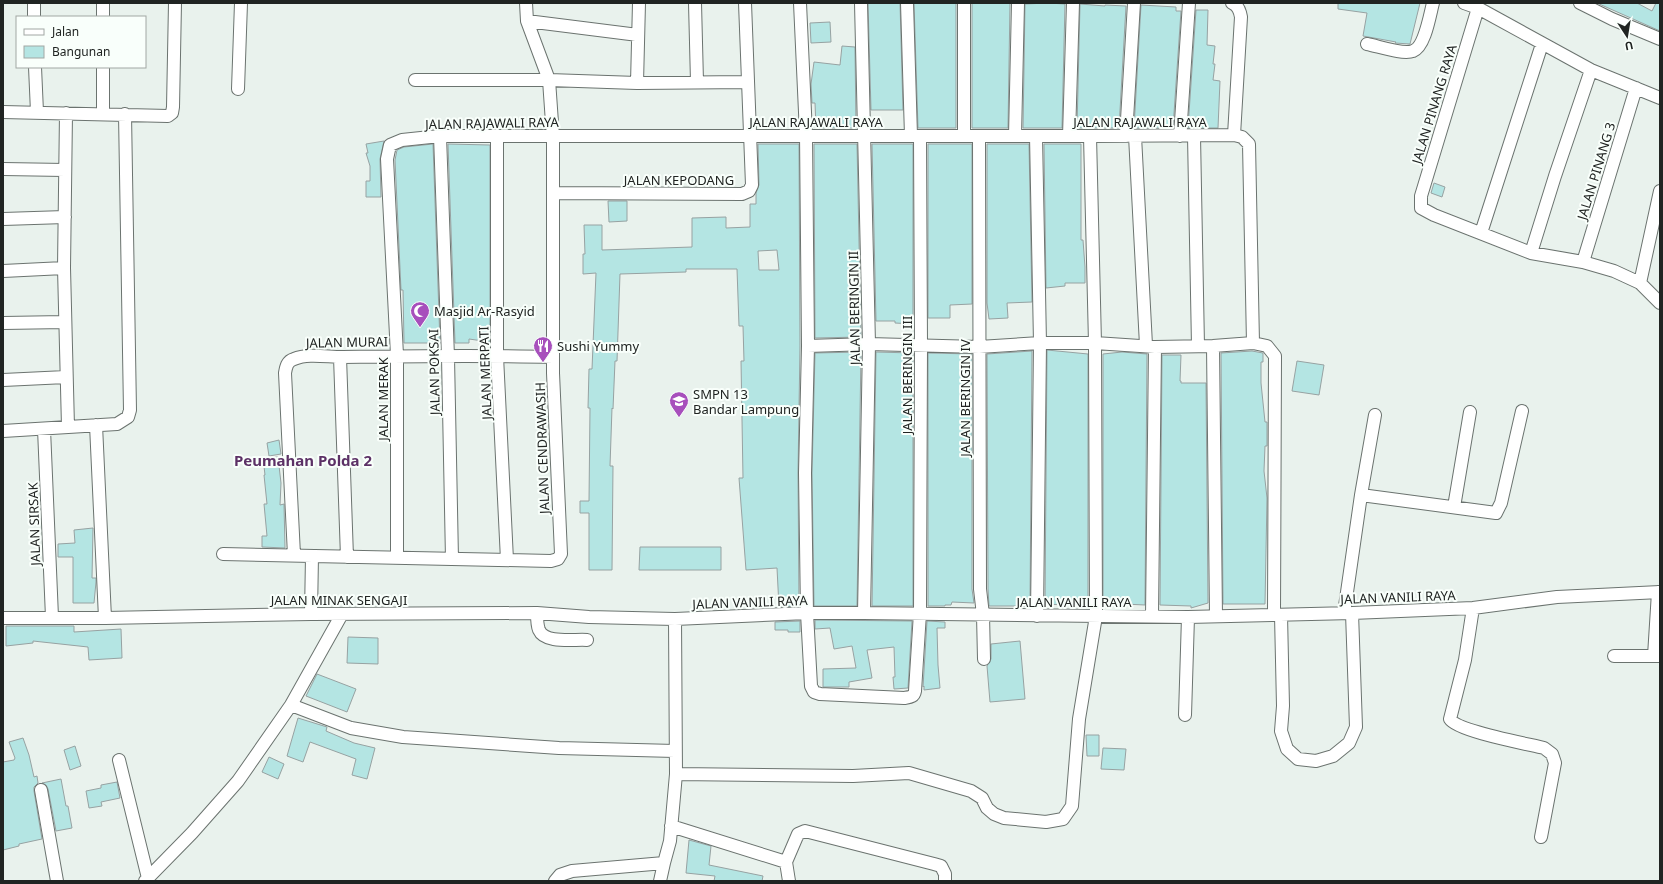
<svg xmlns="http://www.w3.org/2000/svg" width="1663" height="884" viewBox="0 0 1663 884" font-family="'Noto Sans',sans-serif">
<rect width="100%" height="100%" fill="#e9f2ed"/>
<path fill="#b4e5e3" stroke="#97a2a2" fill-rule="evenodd" d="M868,3H900L903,110H871Z
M914,3H956V128H918Z
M972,3H1010L1008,128H972Z
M1048,3L1065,4L1062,128H1023L1025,4Z
M1338,3H1420L1410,44L1395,43L1396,42L1363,36L1367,13L1338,9Z
M1597,3H1637L1652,11L1656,3H1660V31Z
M1080,4L1105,6V5L1126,6L1119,128H1077Z
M1141,5L1176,7V11H1181L1173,128H1134Z
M1196,10H1208L1207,45L1215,46L1213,64H1215L1213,80L1220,81L1218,128H1188Z
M830,22L831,42L811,43L810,23Z
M842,46L855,47L856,128H816L815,103H812L811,84L814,62L840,65Z
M384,141L380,159L381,197H366V181H370V166L366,153H368L366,144Z
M433,144L440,343H404L403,290H401L395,160L397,150L404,147Z
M448,144L490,145V342L469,339V343H455Z
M758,144H799L800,346L798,473L799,606L779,607L777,568L746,570L739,478H743L741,361H744L743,326H739L737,269H686V272L620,274L617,361H615L613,409L612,408L610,466H613L612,570H589V513H580V501H589L590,408H588L589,369H592L596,273L583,274V254H585L584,225H602V250L692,247V218L726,217V228L750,227V204H756V193L759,185ZM777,250L779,270H759L758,251Z
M814,144H857L861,337L815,338Z
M872,144H913V324L895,323V321H876Z
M928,144H972V304L950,305V318H928Z
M987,144H1029L1032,302L1007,303L1008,318L989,319L987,303Z
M1044,144H1081V240H1083L1085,267V283H1065V286L1046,288Z
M1434,183L1445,187L1442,197L1431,193Z
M608,201H627V221L609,222Z
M1047,350L1088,354V601H1067L1066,605L1045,604Z
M1032,351L1030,606H989L988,589L987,354Z
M1252,351L1263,353V362H1261V383L1265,422H1267V446H1265L1264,471L1267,498L1265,604H1223L1221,353Z
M861,352L857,606H814L812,473L815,353Z
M876,352L913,353V606H872Z
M1122,352L1147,354L1145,605L1103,603V354Z
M928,353L972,354V589L974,603L952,602L951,605H945V606H928Z
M1162,355H1181L1180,381H1181V383H1206L1208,603L1191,608V606L1160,605Z
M1297,361L1324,365L1319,395L1292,391Z
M279,440L281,454L269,456L267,443Z
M278,457L281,483L280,505L284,504L285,548L262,547V536H267L264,504H267L264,475H265L263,458Z
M93,528L92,578H96V582L94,603H73V557H58V544L75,543L74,530Z
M640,547H721V570H639Z
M815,620L912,621L908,688L894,689L893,677H895L894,647L867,650L872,678L849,682V687H823V669L856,668L852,646L834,649L830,628L815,629Z
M800,621V632H788V630H775V622Z
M927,621L945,622V628H937L938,665L940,688L924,690V686L923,687Z
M6,626H74V632L121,629L122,658L89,660L88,647L33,641V643L6,646Z
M348,637L378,638V664L347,663Z
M1020,641L1025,699L990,702L987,666L991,659V644Z
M317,674L356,689L347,712L306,696Z
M298,718L327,727L326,731L354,743L375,748L367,779L352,775L356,759L310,742L303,762L287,756Z
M1086,735H1099V756H1087Z
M23,738L29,755L34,777L37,776L38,783L34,787V791L42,839L19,844V846L3,850V762L14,760L15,758L9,742Z
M75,746L81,766L70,770L64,750Z
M1103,748L1126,749L1124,770L1101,769Z
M269,757L284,764L278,779L262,772Z
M61,779L66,806H68L72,828L56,831L48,789L46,785L42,783Z
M117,782L120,798L101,802L102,806L89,808L86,791L101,788V785Z
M689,840L711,846L709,865L763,876L762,881H714L715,876L686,873Z"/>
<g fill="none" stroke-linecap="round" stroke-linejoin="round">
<defs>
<path id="minor" d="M34,3V17
M695,3L697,82
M800,3L806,134L808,346L805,473L807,613L811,686L814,692L820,694L904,698C910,697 914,697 915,691L920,613L921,346L920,136
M861,3L869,344L864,613
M907,3L911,136
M964,3V136
M1232,3C1238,5 1240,11 1241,17L1234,135
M1464,3L1478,8L1591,70L1660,98
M1580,3L1612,19L1660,39
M1478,8L1421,196V208L1434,215L1531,253L1583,262L1614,271L1640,283L1660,303
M103,17V3
M527,21L638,35
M1367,44C1378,46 1403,55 1413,51C1425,47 1430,14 1433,3
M35,67L37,112
M415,80H549L637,83L748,82
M637,83L639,3
M238,89L241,3
M3,112L168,116L172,113L173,107L175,3
M66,113L64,268L68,427
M103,113V67
M440,136L448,357L452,559
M497,136V356L507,560
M979,136L980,589L983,615L984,659
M1015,136L1018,3
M1036,136L1040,343L1037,616
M1069,136L1073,3
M1126,136L1134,3
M1135,136L1146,345
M1180,136L1189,3
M1194,136L1198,346
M3,169L65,170
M553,193L742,194L749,191L752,185L745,3
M3,219L65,217
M1481,233L1542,44
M1531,253L1555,176L1591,70
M1583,262L1636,88
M3,271L64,268
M1640,283L1660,191
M3,323L65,322
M808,346L869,344L979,347L1040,343H1095L1155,347L1213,346L1253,343L1267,346L1275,356L1274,615
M1213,346L1216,616
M340,357L347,557
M3,380L66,377
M96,425L105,618
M44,429L52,617
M3,431L117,424L128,417L130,410L125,114
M1361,495L1496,513L1501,503L1522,411
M1454,507L1470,412
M223,554L551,561L558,559L561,554L553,373V137L549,80L527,21L526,3
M294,555L285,373C286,367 287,361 294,359C308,353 327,357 342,357C413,356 483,355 553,357
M397,558V355L387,159L390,145L402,140L440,136H1090L1234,135L1242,137L1249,144L1253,343
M1473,608L1465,660L1450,719C1457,731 1528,744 1544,748L1552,754L1555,763L1541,837
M537,613C537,618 537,625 539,630C545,644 574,639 587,640
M1344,613L1361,495L1375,415
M311,614L312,556
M1281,615L1283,706L1281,731L1287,749L1298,759L1316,761L1333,756L1349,743L1356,727L1352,613
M1152,616L1155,347
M3,618H105L311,614L537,613L589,617L675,619L807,613H864L1188,617L1352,613L1473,608L1557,597L1660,592
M1614,656H1660
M1654,656L1658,592
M291,705L351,728L403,737L559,748L675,751
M1185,715L1188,617
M119,760L148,878
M676,774L853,776L909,773L971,791L982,798L987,808L994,814L1004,818L1046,822L1063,819L1072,806L1079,719L1096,616L1095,343L1090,136
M41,790L57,881
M671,826L786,862
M145,881L192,833L238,781L291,705L342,614
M555,881L560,875L572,871L664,863L670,841L676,774L675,619
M660,881L664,863
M789,881L786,862L798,834L805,831L934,864L941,866L945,874V881"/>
</defs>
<use href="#minor" stroke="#6b736f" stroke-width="14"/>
<use href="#minor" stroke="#fff" stroke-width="12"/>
</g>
<defs>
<symbol id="mosque-pin" viewBox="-11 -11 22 30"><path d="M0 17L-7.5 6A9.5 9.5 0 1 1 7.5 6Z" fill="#a74fbc" stroke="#f9fffb"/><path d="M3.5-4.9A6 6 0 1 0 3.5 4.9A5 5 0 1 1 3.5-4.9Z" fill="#fff"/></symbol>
<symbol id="restaurant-pin" viewBox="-11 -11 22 30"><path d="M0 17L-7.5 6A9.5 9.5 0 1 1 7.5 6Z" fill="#a74fbc" stroke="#f9fffb"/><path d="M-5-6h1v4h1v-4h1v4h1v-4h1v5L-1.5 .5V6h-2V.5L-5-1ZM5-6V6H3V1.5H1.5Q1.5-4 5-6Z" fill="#fff"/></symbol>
<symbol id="school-pin" viewBox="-11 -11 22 30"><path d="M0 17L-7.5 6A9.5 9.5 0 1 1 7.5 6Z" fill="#a74fbc" stroke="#f9fffb"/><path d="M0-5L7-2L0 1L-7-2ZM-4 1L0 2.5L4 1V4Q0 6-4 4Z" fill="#fff"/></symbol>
</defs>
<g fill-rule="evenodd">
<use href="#mosque-pin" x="409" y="300" width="22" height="30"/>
<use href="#restaurant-pin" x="532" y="335" width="22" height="30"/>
<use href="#school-pin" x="668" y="390" width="22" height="30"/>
</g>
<g text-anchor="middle" stroke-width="4" stroke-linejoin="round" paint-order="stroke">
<g font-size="13" fill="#202422" stroke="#f9fffb">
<text transform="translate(1434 104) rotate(-73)" y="5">JALAN PINANG RAYA</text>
<text x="816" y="127">JALAN RAJAWALI RAYA</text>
<text x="1140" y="127">JALAN RAJAWALI RAYA</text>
<text transform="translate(492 123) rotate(-1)" y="5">JALAN RAJAWALI RAYA</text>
<text transform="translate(1596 171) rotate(-73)" y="5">JALAN PINANG 3</text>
<text x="679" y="185">JALAN KEPODANG</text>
<text transform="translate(854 308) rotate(-91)" y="5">JALAN BERINGIN II</text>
<text transform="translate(347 342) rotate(-1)" y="5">JALAN MURAI</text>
<text transform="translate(434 372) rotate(-91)" y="5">JALAN POKSAI</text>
<text transform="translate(485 373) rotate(-92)" y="5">JALAN MERPATI</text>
<text transform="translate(907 375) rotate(-90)" y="5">JALAN BERINGIN III</text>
<text transform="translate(965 398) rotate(-90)" y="5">JALAN BERINGIN IV</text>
<text transform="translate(383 399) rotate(-90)" y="5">JALAN MERAK</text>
<text transform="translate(542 448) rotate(-92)" y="5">JALAN CENDRAWASIH</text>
<text transform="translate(34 524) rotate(-92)" y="5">JALAN SIRSAK</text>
<text transform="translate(1398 597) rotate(-2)" y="5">JALAN VANILI RAYA</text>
<text x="339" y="605">JALAN MINAK SENGAJI</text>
<text transform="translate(750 602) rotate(-2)" y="5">JALAN VANILI RAYA</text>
<text x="1074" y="607">JALAN VANILI RAYA</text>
</g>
<g font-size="13" fill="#202422" stroke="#f9fffb" text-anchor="start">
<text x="434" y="316">Masjid Ar-Rasyid</text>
<text x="557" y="351">Sushi Yummy</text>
<text x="693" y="399">SMPN 13<tspan x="693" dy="15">Bandar Lampung</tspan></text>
</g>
<g font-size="15" font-weight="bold" fill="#5c3166" stroke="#f9fffb">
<text x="303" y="466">Peumahan Polda 2</text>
</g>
</g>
<rect width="1663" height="884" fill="none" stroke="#202422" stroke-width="8"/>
<rect x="16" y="16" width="130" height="52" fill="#f9fffb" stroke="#a2a7a4"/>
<rect x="24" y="29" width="20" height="6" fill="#ffffff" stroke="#a2a7a4"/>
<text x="52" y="36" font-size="12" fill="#202422">Jalan</text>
<rect x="24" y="46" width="20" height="12" fill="#b4e5e3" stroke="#a2a7a4"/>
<text x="52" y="56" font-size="12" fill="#202422">Bangunan</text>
<g transform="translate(1627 36) rotate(168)" stroke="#f9fffb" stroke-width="3" paint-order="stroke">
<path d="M0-3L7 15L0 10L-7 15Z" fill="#202422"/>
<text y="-6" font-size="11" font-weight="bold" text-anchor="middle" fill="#202422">U</text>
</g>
</svg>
